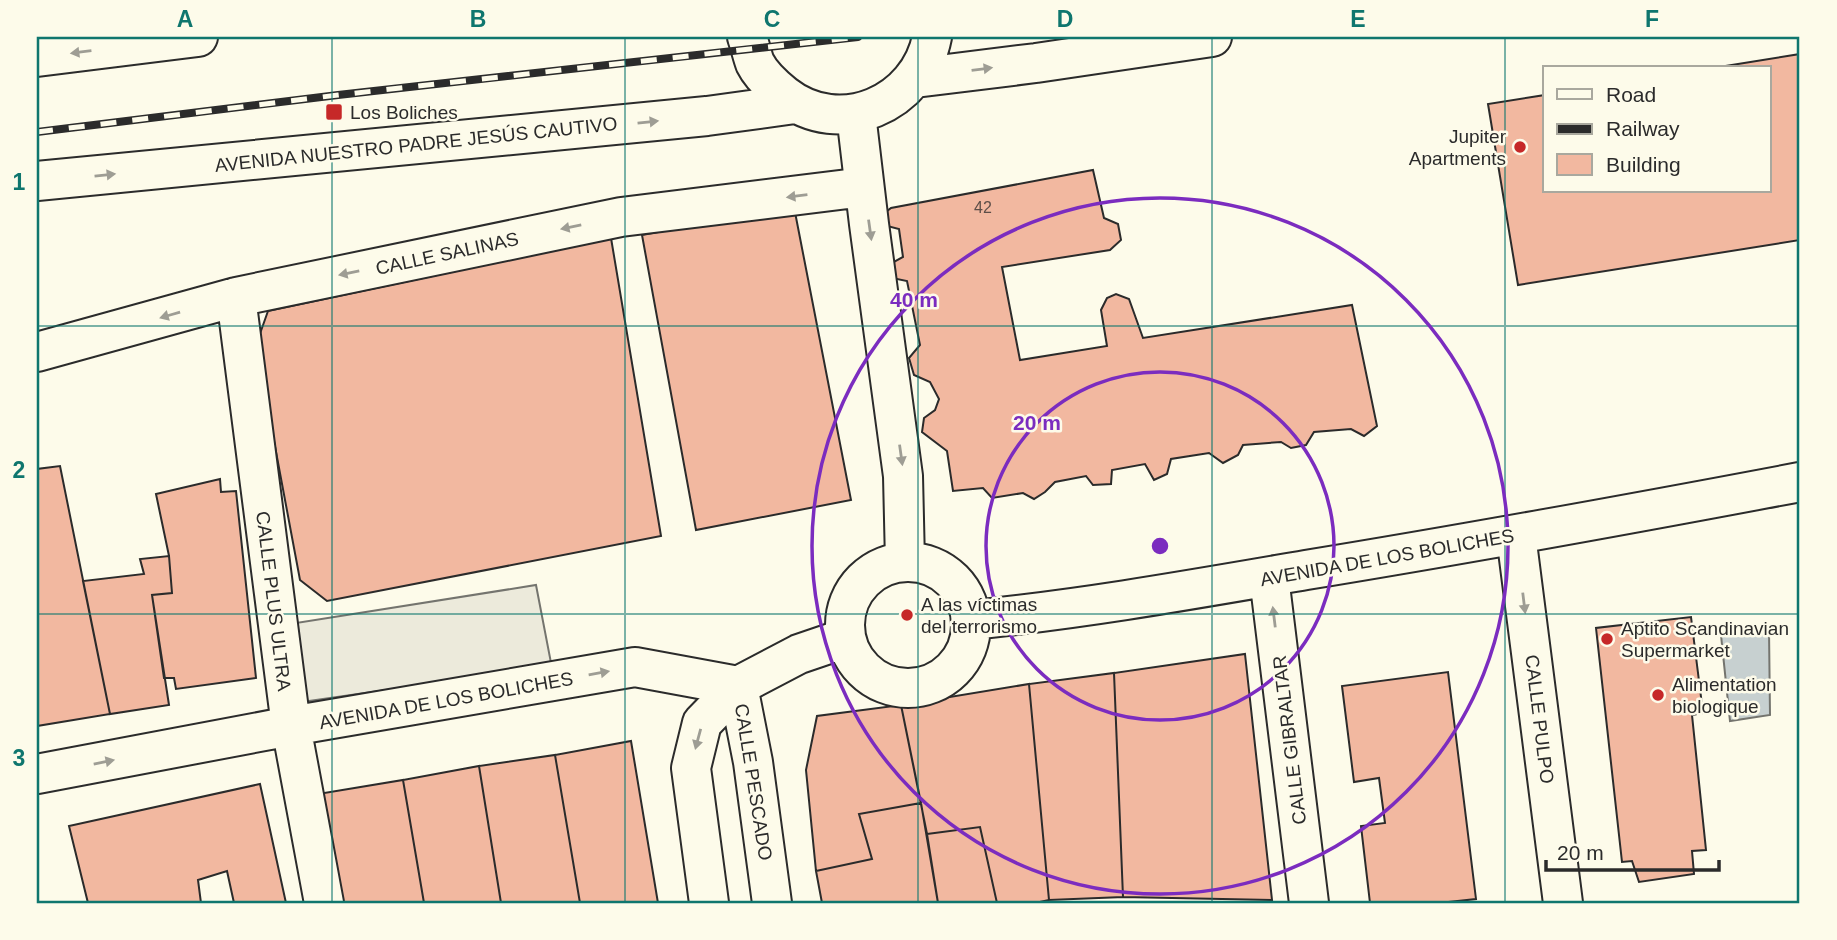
<svg xmlns="http://www.w3.org/2000/svg" width="1837" height="940" viewBox="0 0 1837 940" font-family="Helvetica,sans-serif">
<rect width="100%" height="100%" fill="#fdfbea"/>
<path fill="#eceadb" stroke="#74746e" stroke-width="2" d="M536,585L552,668L526,670L288,704L277,626Z"/>
<path fill="#c7d0d0" stroke="#74746e" stroke-width="2" d="M1769,629L1770,715L1730,721L1721,635Z"/>
<path fill="#f2b8a0" stroke="#2b2b2b" stroke-width="2" d="M1800,54V240L1518,285L1488,104L1545,95V191H1769V68H1713Z
M1093,170L1104,218L1118,224L1121,240L1110,250L1002,267L1020,360L1107,346L1101,310L1107,298L1116,294L1129,299L1143,338L1352,305L1377,426L1364,436L1351,429L1314,432L1306,445L1291,448L1281,442L1243,445L1238,455L1223,463L1209,453L1171,459L1167,474L1154,480L1145,464L1112,470L1111,484L1093,485L1086,476L1055,482L1045,492L1034,499L1023,493L992,498L983,488L953,491L947,451L922,432L924,418L935,410L939,399L930,382L914,375L909,358L920,345L907,281L892,278L890,264L903,257L899,229L887,226L882,215L891,208Z
M794,207L851,500L696,530L642,235Z
M611,238L661,536L327,601L300,580L256,345L268,311Z
M60,466L110,714L37,726V469Z
M220,479L221,492L236,491L256,678L176,689L174,678H164L152,595L172,593L169,556L156,494Z
M169,556L172,593L152,595L169,705L110,714L83,581L144,574L140,559Z
M1691,617L1703,713L1692,715L1706,850L1692,851L1694,874L1639,882L1632,861L1622,862L1596,628Z
M1245,654L1272,900L1123,897L1114,673Z
M1448,672L1476,899L1439,903H1370L1361,826L1385,823L1379,778L1354,782L1342,686Z
M1114,673L1123,897L1049,900L1029,684Z
M1029,684L1049,900L1035,903H997L980,827L927,834L901,705Z
M901,705L921,803L859,814L872,859L816,871L806,770L817,716Z
M631,741L658,903H580L555,755Z
M555,755L580,903H501L479,766Z
M479,766L501,903H424L403,780Z
M403,780L424,903H340L318,794Z
M260,784L286,903H234L227,871L198,880L201,903H88L69,826Z
M921,803L938,903H822L816,871L872,859L859,814Z
M980,827L997,903H938L927,834Z"/>
<g fill="none" stroke-linecap="round" stroke-linejoin="round">
<defs>
<path id="minor" d="M747,37C750,45 752,55 755,63C761,75 774,87 784,95C840,139 919,104 932,37
M37,57L198,37
M915,78L1036,63L1212,37
M856,114L869,224L903,476L905,562
M37,181L707,116L795,104
M236,297L291,726L324,903
M37,352L236,297L621,217L864,187
M1516,535L1563,903
M845 625a63 63 0 1 1 126 0a63 63 0 1 1-126 0Z
M1269,577L1309,903
M971,620C1083,609 1195,589 1306,570C1471,543 1636,513 1800,482
M738,686L753,762L772,903
M37,774L291,726L635,667L738,686L799,654L846,638
M709,903L691,768L702,723L738,686"/>
</defs>
<use href="#minor" stroke="#2b2b2b" stroke-width="42"/>
<use href="#minor" stroke="#fdfbea" stroke-width="38"/>
<defs>
<path id="rail" d="M37,132L338,95L858,37"/>
</defs>
<use href="#rail" stroke="#2b2b2b" stroke-width="8"/>
<use href="#rail" stroke="#fdfbea" stroke-width="5" stroke-dasharray="16" stroke-linecap="butt"/>
</g>
<defs><path id="oneway-solid" d="M-6-.8H1V-3.2L6.5 0L1 3.2V.8H-6Z" transform="scale(1.75)"/></defs>
<g fill="#9e9d94">
<use href="#oneway-solid" transform="translate(81 52) rotate(173)"/>
<use href="#oneway-solid" transform="translate(982 69) rotate(-7)"/>
<use href="#oneway-solid" transform="translate(648 122) rotate(-6)"/>
<use href="#oneway-solid" transform="translate(105 175) rotate(-6)"/>
<use href="#oneway-solid" transform="translate(797 196) rotate(173)"/>
<use href="#oneway-solid" transform="translate(571 227) rotate(168)"/>
<use href="#oneway-solid" transform="translate(870 230) rotate(82)"/>
<use href="#oneway-solid" transform="translate(349 273) rotate(168)"/>
<use href="#oneway-solid" transform="translate(170 315) rotate(164)"/>
<use href="#oneway-solid" transform="translate(901 455) rotate(82)"/>
<use href="#oneway-solid" transform="translate(1524 603) rotate(83)"/>
<use href="#oneway-solid" transform="translate(1274 617) rotate(-97)"/>
<use href="#oneway-solid" transform="translate(599 673) rotate(-10)"/>
<use href="#oneway-solid" transform="translate(698 739) rotate(105)"/>
<use href="#oneway-solid" transform="translate(104 762) rotate(-11)"/>
</g>
<path fill="none" stroke="#0f766e" stroke-width="2" stroke-opacity="0.55" d="M332,37V903M625,37V903M918,37V903M1212,37V903M1505,37V903M37,326H1800M37,614H1800"/>
<g fill="none" stroke="#7b2cbf" stroke-width="3.5">
<circle cx="1160" cy="546" r="174"/>
<circle cx="1160" cy="546" r="348"/>
</g>
<g fill="#c62828" stroke="#fdfbea" stroke-width="2.5">
<rect x="325" y="103" width="18" height="18" rx="3.5"/>
<circle cx="1520" cy="147" r="7"/>
<circle cx="907" cy="615" r="7"/>
<circle cx="1607" cy="639" r="7"/>
<circle cx="1658" cy="695" r="7"/>
</g>
<g text-anchor="middle" stroke-width="5" stroke-linejoin="round" paint-order="stroke">
<g font-size="16" fill="#5d4e48">
<text x="983" y="213">42</text>
</g>
<g font-size="19" fill="#2b2b2b" stroke="#fdfbea" text-anchor="start">
<text x="350" y="119">Los Boliches</text>
<text x="1506" y="143" text-anchor="end">Jupiter<tspan x="1506" dy="22">Apartments</tspan></text>
<text x="921" y="611">A las víctimas<tspan x="921" dy="22">del terrorismo</tspan></text>
<text x="1621" y="635">Aptito Scandinavian<tspan x="1621" dy="22">Supermarket</tspan></text>
<text x="1672" y="691">Alimentation<tspan x="1672" dy="22">biologique</tspan></text>
</g>
<g font-size="19" fill="#2b2b2b" stroke="#fdfbea">
<text transform="translate(416 144) rotate(-6)" y="7">AVENIDA NUESTRO PADRE JESÚS CAUTIVO</text>
<text transform="translate(447 253) rotate(-12)" y="7">CALLE SALINAS</text>
<text transform="translate(1387 557) rotate(-10)" y="7">AVENIDA DE LOS BOLICHES</text>
<text transform="translate(274 601) rotate(83)" y="7">CALLE PLUS ULTRA</text>
<text transform="translate(446 700) rotate(-10)" y="7">AVENIDA DE LOS BOLICHES</text>
<text transform="translate(1540 719) rotate(83)" y="7">CALLE PULPO</text>
<text transform="translate(1289 740) rotate(-97)" y="7">CALLE GIBRALTAR</text>
<text transform="translate(754 782) rotate(81)" y="7">CALLE PESCADO</text>
</g>
</g>
<circle cx="1160" cy="546" r="10" fill="#7b2cbf" stroke="#fdfbea" stroke-width="3.5"/>
<g font-size="21" text-anchor="middle" font-weight="bold" fill="#7b2cbf" stroke="#fdfbea" stroke-width="5" stroke-linejoin="round" paint-order="stroke">
<text x="914" y="307">40 m</text>
<text x="1037" y="430">20 m</text>
</g>
<rect width="1837" height="940" fill="none" stroke="#fdfbea" stroke-width="77"/>
<rect x="1543" y="66" width="228" height="126" fill="#fdfbea" stroke="#a9a89e" stroke-width="2"/>
<rect x="1557" y="89" width="35" height="10" fill="#fdfbea" stroke="#a9a89e" stroke-width="2"/>
<text x="1606" y="102" font-size="21" fill="#2b2b2b">Road</text>
<rect x="1557" y="124" width="35" height="10" fill="#2b2b2b" stroke="#a9a89e" stroke-width="2"/>
<text x="1606" y="136" font-size="21" fill="#2b2b2b">Railway</text>
<rect x="1557" y="154" width="35" height="21" fill="#f2b8a0" stroke="#a9a89e" stroke-width="2"/>
<text x="1606" y="172" font-size="21" fill="#2b2b2b">Building</text>
<path d="M1546 860v10h173v-10" fill="none" stroke="#2b2b2b" stroke-width="3.5"/>
<text x="1557" y="860" font-size="21" fill="#2b2b2b" stroke="#fdfbea" stroke-width="5" paint-order="stroke">20 m</text>
<rect x="38" y="38" width="1760" height="864" fill="none" stroke="#0f766e" stroke-width="2.5"/>
<g font-size="23" text-anchor="middle" font-weight="bold" fill="#0f766e">
<text x="185" y="27">A</text>
<text x="478" y="27">B</text>
<text x="772" y="27">C</text>
<text x="1065" y="27">D</text>
<text x="1358" y="27">E</text>
<text x="1652" y="27">F</text>
<text x="19" y="190">1</text>
<text x="19" y="478">2</text>
<text x="19" y="766">3</text>
</g>
</svg>
